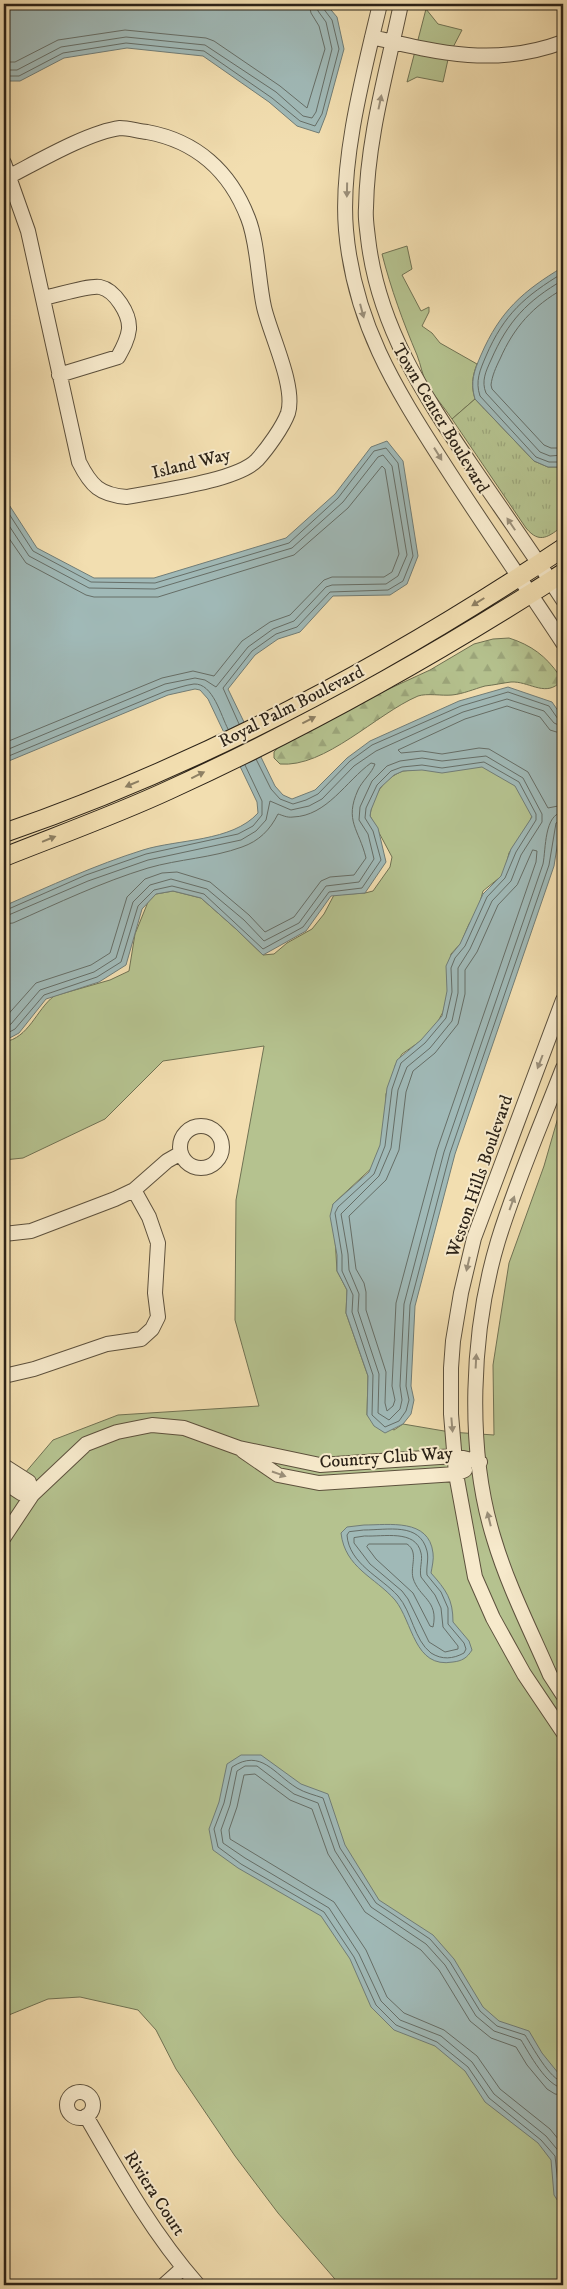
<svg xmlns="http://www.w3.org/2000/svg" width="567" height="2289" viewBox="0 0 567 2289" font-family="'IM FELL DW Pica',serif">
<defs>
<pattern id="forest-firs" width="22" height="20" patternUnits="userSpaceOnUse" patternTransform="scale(1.25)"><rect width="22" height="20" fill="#b5c28f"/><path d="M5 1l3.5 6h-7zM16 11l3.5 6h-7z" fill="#9ca67b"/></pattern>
<pattern id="park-tufts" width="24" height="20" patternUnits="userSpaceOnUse" patternTransform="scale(1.25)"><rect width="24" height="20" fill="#b5c28f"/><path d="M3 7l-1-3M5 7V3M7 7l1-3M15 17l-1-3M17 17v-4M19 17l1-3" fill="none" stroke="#9ca67b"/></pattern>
</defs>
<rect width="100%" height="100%" fill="#f2deb0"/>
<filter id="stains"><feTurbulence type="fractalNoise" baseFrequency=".004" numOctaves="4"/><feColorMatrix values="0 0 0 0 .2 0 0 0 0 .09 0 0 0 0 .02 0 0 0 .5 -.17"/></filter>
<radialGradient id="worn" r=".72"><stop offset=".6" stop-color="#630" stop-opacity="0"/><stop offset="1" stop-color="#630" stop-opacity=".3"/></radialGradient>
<path fill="#b5c28f" stroke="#707253" d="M426,9L438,24L462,30L449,55L443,82L417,77L407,82Z
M407,246L412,269L402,275L421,311L429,307V312L422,326L432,333L440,343L477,364C472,377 471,386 475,399L452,419C444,407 434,396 427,384C422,375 421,365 417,355C403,322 391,289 382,254Z
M477,763L514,780L534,810L530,821L509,853L504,874L483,891L477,913L469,924L461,943L451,954L449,965L452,977L443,1012L437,1023L422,1040L402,1054L395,1066V1070L386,1094L385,1134L376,1164L333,1204L337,1271L347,1290L346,1313L368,1376L367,1415L394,1430L403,1424L450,1432L494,1435L493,1365L509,1263L544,1166L563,1100V2285H340L278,2213L235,2156L176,2069L156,2030L138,2010L80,1997L48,1999L4,2017V1491L8,1493L53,1440L118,1415L259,1406L235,1320L236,1200L264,1046L163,1061L105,1119L23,1158L4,1160V1042C29,1038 36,1010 54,996L110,980L129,971L135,934L148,902L156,894L173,891L201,898L236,929L263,955L274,954L287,943L312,929L324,914L334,895L365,893L373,891L390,867L392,857L370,816C372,796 384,778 403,771Z"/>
<path fill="url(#forest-firs)" stroke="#707253" d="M509,638C531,645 546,656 559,675L558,684C544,696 528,681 511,682C503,683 494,685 485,686C474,689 463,694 452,695C442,696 427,693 418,696C376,714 325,768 280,764L274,758V752L281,744L328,717L430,670L474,644L493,639Z"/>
<path fill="url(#park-tufts)" stroke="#707253" d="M475,399L534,461L548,467H563V526C549,536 540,545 526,528L452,419Z"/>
<path fill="#a0b9b7" stroke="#717d77" d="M4,4H326L337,17L344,49L326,115L319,133L297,126L269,102L203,56L127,48L64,58L20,81H4Z
M563,267V467H548L534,461L475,399C470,382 474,371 481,355C500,311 523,291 563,267Z
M387,441L403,461L418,556L407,584L390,595L333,596L300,632L278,639L255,655L228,689L275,786L283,795L292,799L315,790L347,758L370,741L459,701L508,687L552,702L563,718V809L554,866L455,1154L415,1306L411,1386L414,1400L411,1414L403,1424L385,1433L374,1426L367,1415L368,1376L346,1313L347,1290L337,1271V1255L330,1216L333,1204L369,1172L380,1145L387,1088L397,1060L421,1040L442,1016L447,991L446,966L451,955L460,944L483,894L501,876L511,849L532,817L515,786L482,767L442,773L422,770L403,771L394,775L380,788L371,810L370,816L378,828L386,862L365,893L331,896L306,931L263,955L236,929L201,898L173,891L156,894L142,909L126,965L99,982L46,999L19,1033L4,1041V906C50,886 95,865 143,850C178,839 232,842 258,813L257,802L208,699L200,690L195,689L168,695L4,763V497L37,548L94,578H154L286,538L335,494L371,447Z
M364,1525C389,1525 429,1518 433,1553C434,1559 432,1567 431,1573C446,1590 453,1599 453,1622L469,1641L472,1650C467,1658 462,1661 453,1662C414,1669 413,1622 395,1600C375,1577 345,1568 341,1533L347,1527Z
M241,1755H261L301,1784L328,1794L345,1845L379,1900L433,1935L454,1959L483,2007L499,2021L529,2031L542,2053L563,2079V2209L554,2195L551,2160L538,2143L485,2102L465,2071L435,2046L394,2030L371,2007L350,1959L321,1916L238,1868L213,1850L209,1829L219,1802L227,1764Z"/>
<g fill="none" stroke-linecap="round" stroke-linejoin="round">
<path stroke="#666e67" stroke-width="1" d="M4,62H15L58,40L125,30L206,38L214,41L280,86L307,108L325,49L319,26L311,13L309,4
M4,70H17L61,47L126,37L205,45L276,92L303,116L312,118L316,112L332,49L326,22L318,11L316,4
M4,76H19L63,53L126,43L204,51L272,98L300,121L315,126L322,114L339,49L332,20L323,8V4
M563,273C525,296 504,314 486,356C480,370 475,381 480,396L536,457L549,462H563
M563,280C527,301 508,321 491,360C486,371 481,381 486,393L540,452L550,456L563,455
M563,289C533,306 514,327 500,359C496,367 492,376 491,385L492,389L544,445L551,448H563
M4,506L33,551L91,582L155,583L289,543L338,498L374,451L386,448L398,463L413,556L403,581L388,590L330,592L297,627L276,634L252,651L223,688L239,724
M4,518L29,556L89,588L155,589L292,548L343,502L378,457L383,455L392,466L407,555L398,576L386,584L332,585L326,587L294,621L273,629L248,647L216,687L205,680L195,678L165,684L4,751
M4,531L26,563L86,595L94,597H158L294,555L348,508L382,466L385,469L399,554L392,572L384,577H332L324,580L290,615L270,622L242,641L214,676L193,671L162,678L4,743
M563,734L550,730L540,717L507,706L465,719L398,750L401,753L422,751L442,754L479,748L489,749L528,772L548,808L563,805
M4,758L166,691C175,689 185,685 194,684C213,683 221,716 228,729
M256,759L271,789L280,799L293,804L306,800L318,794L350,761L372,745L461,706L508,692L549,706L558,719L563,720
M533,850L537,851L536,862L437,1150L396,1303L392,1386L395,1400L393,1406L387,1411L385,1403L386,1372L366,1310V1292L364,1283L356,1269L349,1216L386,1180L399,1150L406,1092L413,1071L435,1053L458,1024L465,994V970L477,952L498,905L517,885Z
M4,911L86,875L146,854L238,834L253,826L262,815V801L245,765
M4,917L88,881L148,860L241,840L256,831L266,820L270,801L291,810L309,806L322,799L354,766L376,751L463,712L507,699L544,711L554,723L563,727
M4,924L13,923C58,903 102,882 148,868C179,859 212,858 242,847C259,841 270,830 278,814C282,815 287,818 293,817C327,816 346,781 371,763L375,764C372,773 362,781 358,790C344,821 359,829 366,858L354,875L330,877L321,881L294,917L265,932L249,915L210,882L177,872L162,873L145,879L127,897L110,953L91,965L36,983L4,1019
M4,1028L11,1024L40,990L94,972L116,958L133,902L150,885L171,879L207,889L244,920L264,941L299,923L326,886L359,882L374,859L368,834L359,820L360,807L372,781L387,766L400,761L422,758L442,761L486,756L523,778L542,814V822L521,855L511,881L492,901L470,949L458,968V993L452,1021L430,1048L407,1067L398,1090L391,1148L379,1176L341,1214L348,1254L349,1270L359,1294L358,1311L379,1374L378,1413L389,1420L400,1409L402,1400L400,1386L404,1304L444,1152L543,864C546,849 544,814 563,812
M4,1035L15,1029L44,995L97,977L121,962L138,906L154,890L172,886L204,894L263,949L303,927L329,892L362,888L381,860L373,831L365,818L366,808L377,785L391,771L402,767L422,765L442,768L484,762L519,782L536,814V820L516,852L505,878L487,897L465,946L455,958L451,968L452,992L446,1018L425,1043L401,1063L392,1089L385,1146L374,1174L338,1207L335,1213L342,1255V1271L353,1295L352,1312L373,1375L372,1415L385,1427L399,1421L406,1411L409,1400L406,1386L410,1305L450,1153L549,865L556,823L563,819
M364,1530C388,1530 420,1522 427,1551C429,1559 426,1567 427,1575L441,1592L448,1608V1624L464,1643L466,1649L464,1653C453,1659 442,1660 431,1653C414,1640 412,1612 398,1596C381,1577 349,1564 347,1535L349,1532Z
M365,1536C383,1537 416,1529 421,1553C423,1560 419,1569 421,1577L435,1595L441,1608L443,1627L458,1646V1649L445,1652L429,1642L408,1599L402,1591L370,1564L354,1543V1538Z
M369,1544H407C419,1552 410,1566 413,1578C419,1598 439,1600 433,1627L430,1626L413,1593L376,1559L367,1547Z
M563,2082C550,2080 532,2046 525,2035L497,2026L480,2011L450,1962L430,1939L376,1903L340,1848L323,1798C315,1795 305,1793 297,1788C274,1774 261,1748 232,1767L224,1803L214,1829L218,1847L241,1864L324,1912L354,1957L376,2005L396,2025L437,2042L468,2067L489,2098L541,2140L555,2156L559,2193L563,2200
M563,2088C547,2087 529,2053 521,2040L494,2031L476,2016L445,1965L426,1944L371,1907L335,1851L318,1803L294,1794L257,1766H245L237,1771L230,1805L221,1830L223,1843L245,1858L329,1908L359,1954L381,2001L400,2020L441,2036L472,2062L494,2094L546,2136L561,2154L563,2166
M563,2095L555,2094L547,2089L527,2065L516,2047L491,2038L470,2021L439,1970L421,1950L365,1912L328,1854L312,1809L290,1800L255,1774L244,1775L237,1807L229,1830L230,1839L334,1902L366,1950L387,1997L404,2013L444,2030L477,2056L500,2089L550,2129L563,2145"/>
<defs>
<path id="minor" d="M380,4C364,71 340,161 346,230C354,322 394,386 442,461C481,522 523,582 563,643
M401,4C387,71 367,139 366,208C365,218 367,228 368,238C378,326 423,394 472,466C502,510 534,555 563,600
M372,37C439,53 496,67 563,42
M4,163L28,231L79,462C91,486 100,495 127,497C157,491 237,481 257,460C267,449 283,427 288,413C296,386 270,334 264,307C258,280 258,243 248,218C230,171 196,141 147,132C138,131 128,128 120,128C89,132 39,161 10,176
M43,298C55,296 89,285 100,287C115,290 130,314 129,329C128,339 123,348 118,357L59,375
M563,1000L474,1238L461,1293L453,1341L451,1368V1414L456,1474L475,1577L493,1618L524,1674L563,1732
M563,1068C541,1125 516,1182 498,1241C471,1331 466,1449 494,1539C508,1586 531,1631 550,1675L563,1695
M180 1147a21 21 0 1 1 42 0a21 21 0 1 1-42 0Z
M4,1234L31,1231L115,1199L134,1190L167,1161L181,1153
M4,1376L34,1369L107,1344L141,1339L152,1329L158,1317L155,1293L158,1243L149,1217L134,1190
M243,1451L278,1475L319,1483L456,1474L465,1470
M4,1466L29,1482L32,1495L21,1493L4,1482
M4,1537L32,1495L86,1444L117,1432L152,1425L184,1428L239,1448L320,1465L455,1456L480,1462
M67 2105a13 13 0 1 1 26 0a13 13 0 1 1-26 0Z
M86,2116C120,2175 153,2234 198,2285
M164,2285L183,2268"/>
<path id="major" d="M4,833C202,765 389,664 563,548
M4,857C59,835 115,815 169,790C305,728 437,654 563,573"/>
</defs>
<use href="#minor" stroke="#5d513d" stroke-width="16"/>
<use href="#major" stroke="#2b2217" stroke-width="20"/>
<use href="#minor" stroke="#f7eacc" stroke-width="14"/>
<use href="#major" stroke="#f2deb0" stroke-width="18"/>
</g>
<defs><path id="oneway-solid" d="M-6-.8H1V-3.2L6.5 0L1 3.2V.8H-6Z" transform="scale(1.25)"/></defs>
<g fill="#9b907b">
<use href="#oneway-solid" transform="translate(380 102) rotate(-78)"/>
<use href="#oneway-solid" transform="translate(347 190) rotate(91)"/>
<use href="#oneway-solid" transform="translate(362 311) rotate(75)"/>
<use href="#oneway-solid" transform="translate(438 454) rotate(58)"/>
<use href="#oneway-solid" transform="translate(511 524) rotate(-124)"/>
<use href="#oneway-solid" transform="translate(540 1062) rotate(111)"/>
<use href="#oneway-solid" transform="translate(512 1203) rotate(-70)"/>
<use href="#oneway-solid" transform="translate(468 1264) rotate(103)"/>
<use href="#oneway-solid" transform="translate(476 1361) rotate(-87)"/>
<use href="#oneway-solid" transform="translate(452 1425) rotate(85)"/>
<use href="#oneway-solid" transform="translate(279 1474) rotate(19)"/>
<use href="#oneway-solid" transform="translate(489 1519) rotate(-104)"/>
</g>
<g fill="#8e8064">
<use href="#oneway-solid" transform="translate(478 602) rotate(148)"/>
<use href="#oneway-solid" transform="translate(309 720) rotate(-27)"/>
<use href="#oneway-solid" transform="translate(198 775) rotate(-26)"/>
<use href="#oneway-solid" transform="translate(132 784) rotate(157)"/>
<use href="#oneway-solid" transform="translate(49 839) rotate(-22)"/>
</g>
<g text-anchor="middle" stroke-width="4" stroke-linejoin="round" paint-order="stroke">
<g font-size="18" fill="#2b2217" stroke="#f7eacc">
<text transform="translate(441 418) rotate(59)" y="6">Town Center Boulevard</text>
<text transform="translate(191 463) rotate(-14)" y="6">Island Way</text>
<text transform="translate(291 706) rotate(-27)" y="6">Royal Palm Boulevard</text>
<text transform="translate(479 1176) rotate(-71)" y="6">Weston Hills Boulevard</text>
<text transform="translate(386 1457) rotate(-4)" y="6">Country Club Way</text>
<text transform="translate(155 2193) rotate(57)" y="6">Riviera Court</text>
</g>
</g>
<rect width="567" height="2289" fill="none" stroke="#f2deb0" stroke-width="20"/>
<rect x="5" y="5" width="557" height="2279" fill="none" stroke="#2b2217" stroke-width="2.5"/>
<rect x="10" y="10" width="547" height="2269" fill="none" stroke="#2b2217"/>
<rect width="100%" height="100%" filter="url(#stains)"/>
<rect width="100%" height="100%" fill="url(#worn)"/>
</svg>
